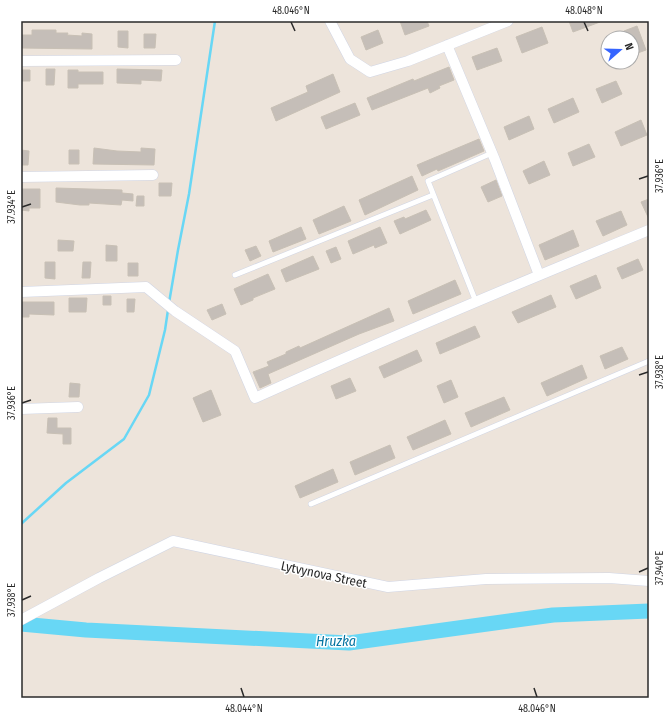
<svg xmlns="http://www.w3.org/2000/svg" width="670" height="719" viewBox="0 0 670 719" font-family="'Fira Sans Condensed',sans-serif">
<rect width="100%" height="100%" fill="#ede4db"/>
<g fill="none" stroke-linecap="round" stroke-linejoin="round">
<path stroke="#68d7f5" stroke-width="2.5" d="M169,303L178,250L189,194L215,21
M21,524L66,483L124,439L149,395L165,330L168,310"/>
<path stroke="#68d7f5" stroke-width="15" d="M21,624L86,630L349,643L553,615L649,611"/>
</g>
<path fill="#c5beb8" stroke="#c8c0b5" d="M400,21H427L429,26L405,35Z
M569,21H599L600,22L573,32Z
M637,26L646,50L632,55V38H627L624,31Z
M542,27L548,43L522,53L516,37Z
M32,30H56V33H68L67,35L82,36V33L92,34V49L21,48V35H32Z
M378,30L383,43L366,50L361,37Z
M118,31H128V48L118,47Z
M144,34H156L155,48H144Z
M497,48L502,61L477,70L472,57Z
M449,67L454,80L439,86L440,88L430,93L428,88L372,110L367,98L396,86L413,79L414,81Z
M46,69H55L54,85H46Z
M117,69L162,70L161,81L141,80V84L117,83Z
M21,70H30V81H21Z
M68,70H78V72H103V84H78V88H68Z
M333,74L340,92L276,121L271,108L308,92L306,86Z
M616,81L622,94L602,103L596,89Z
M573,98L579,112L554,123L548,109Z
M355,103L360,115L326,129L321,117Z
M529,116L534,129L509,140L504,127Z
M641,120L647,135L621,146L615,132Z
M479,139L484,151L438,171L437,169L422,176L417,165Z
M589,144L595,157L573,166L568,153Z
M94,148L117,151L141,152V148L155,149L154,165L93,164Z
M21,150L29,151L28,165H21Z
M69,150H79V164H69Z
M544,161L550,175L529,184L523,171Z
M412,176L418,190L365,215L359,200Z
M496,180L502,196L488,202L481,187Z
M159,183H172L171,196H159Z
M56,188L122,190V193L133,194V201L122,200L121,205L89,203V205H80L56,202Z
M21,189H40V208H29V211L21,210Z
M137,196H144V206H136Z
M649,199V219L641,202Z
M344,206L351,221L319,234L313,220Z
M426,210L431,220L400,234L394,221L404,217L405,219Z
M621,211L627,225L603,236L596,221Z
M301,227L306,239L273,252L269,241Z
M380,227L387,243L375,248L374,245L353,254L348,241Z
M573,230L579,246L545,260L539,245Z
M58,240L74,241L73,251H58Z
M106,245L117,246V261H106Z
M256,246L261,256L250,261L245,250Z
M336,247L341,259L331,263L326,251Z
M313,256L319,269L286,282L281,270Z
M638,259L643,270L622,279L617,268Z
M45,262H55V279L45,278Z
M83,262H91L90,278H82Z
M128,263H138V276H128Z
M268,274L275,289L253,298V300L241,305L234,289Z
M596,275L601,288L576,299L570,286Z
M455,280L461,294L413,314L408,301Z
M551,295L556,307L518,323L512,312Z
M103,296H111V305H103Z
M69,298H87L86,312H69Z
M127,299H135L134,312H127Z
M21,302H54V315L29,314V317H21Z
M222,304L226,314L212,320L207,310Z
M389,308L394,321L359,334L268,374L271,383L260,388L253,372L269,366L267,362L286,354V352L299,346L300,348Z
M475,326L480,337L440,354L436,343Z
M622,347L628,359L605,369L600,356Z
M417,350L422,361L384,378L379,367Z
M582,365L587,378L547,396L541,383Z
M350,378L356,391L336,399L331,386Z
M451,380L458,397L444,403L437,386Z
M70,383L80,384L79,397H69Z
M211,390L221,415L203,422L193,398Z
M504,397L510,410L471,427L465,413Z
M48,418H57V428H71V444H63V434L47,433Z
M445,420L451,434L413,450L407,437Z
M390,445L395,458L355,475L350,462Z
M333,469L338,482L300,498L295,486Z"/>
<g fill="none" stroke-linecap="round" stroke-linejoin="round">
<defs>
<path id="service" d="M235,275L433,195
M476,302L428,181L492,153
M311,504L649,361"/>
<path id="minor" d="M330,21L350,59L370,72L408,61L508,21
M447,45L495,160L539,275
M21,61L176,60
M21,177L153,175
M21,292L146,287L175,311L235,351L255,398C385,339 517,284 649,230
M21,409L78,407
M21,620L99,578L173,541L388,587L486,579L609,578L649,581"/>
</defs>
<use href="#service" stroke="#d0d5e4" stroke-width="6"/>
<use href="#minor" stroke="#d0d5e4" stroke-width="11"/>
<use href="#service" stroke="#fff" stroke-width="5"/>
<use href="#minor" stroke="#fff" stroke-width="10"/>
</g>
<path fill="none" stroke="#2a2a2a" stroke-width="1.5" d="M291,22L295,31M584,22L588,31M639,179L648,176M22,207L31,204M639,375L648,372M22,403L31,400M639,572L648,568M22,600L31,596M241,688L244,697M534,688L537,697"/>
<g text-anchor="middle" stroke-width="3" stroke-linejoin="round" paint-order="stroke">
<g font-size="13" fill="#2a2a2a" stroke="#fff">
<text transform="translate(324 574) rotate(12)" y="5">Lytvynova Street</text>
</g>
<g font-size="14" font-style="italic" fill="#0674a2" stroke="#fff">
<text x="336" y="646">Hruzka</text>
</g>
</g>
<rect width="670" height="719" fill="none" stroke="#ffffff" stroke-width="44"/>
<g transform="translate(620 50) rotate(70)"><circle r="19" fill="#ffffff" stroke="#aaaaaa"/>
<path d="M0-3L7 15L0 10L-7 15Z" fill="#3665ff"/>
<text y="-6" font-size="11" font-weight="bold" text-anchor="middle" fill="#2a2a2a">N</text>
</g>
<rect x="22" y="22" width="626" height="675" fill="none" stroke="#2a2a2a" stroke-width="1.5"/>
<g font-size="10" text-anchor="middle" fill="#2a2a2a">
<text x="291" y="14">48.046°N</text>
<text x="584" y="14">48.048°N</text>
<text transform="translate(659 176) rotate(-90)" y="4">37.936°E</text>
<text transform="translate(11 207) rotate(-90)" y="4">37.934°E</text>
<text transform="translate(659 372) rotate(-90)" y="4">37.938°E</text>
<text transform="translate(11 403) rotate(-90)" y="4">37.936°E</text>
<text transform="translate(659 568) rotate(-90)" y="4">37.940°E</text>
<text transform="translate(11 600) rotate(-90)" y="4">37.938°E</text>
<text x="244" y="712">48.044°N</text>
<text x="537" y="712">48.046°N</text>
</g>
</svg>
